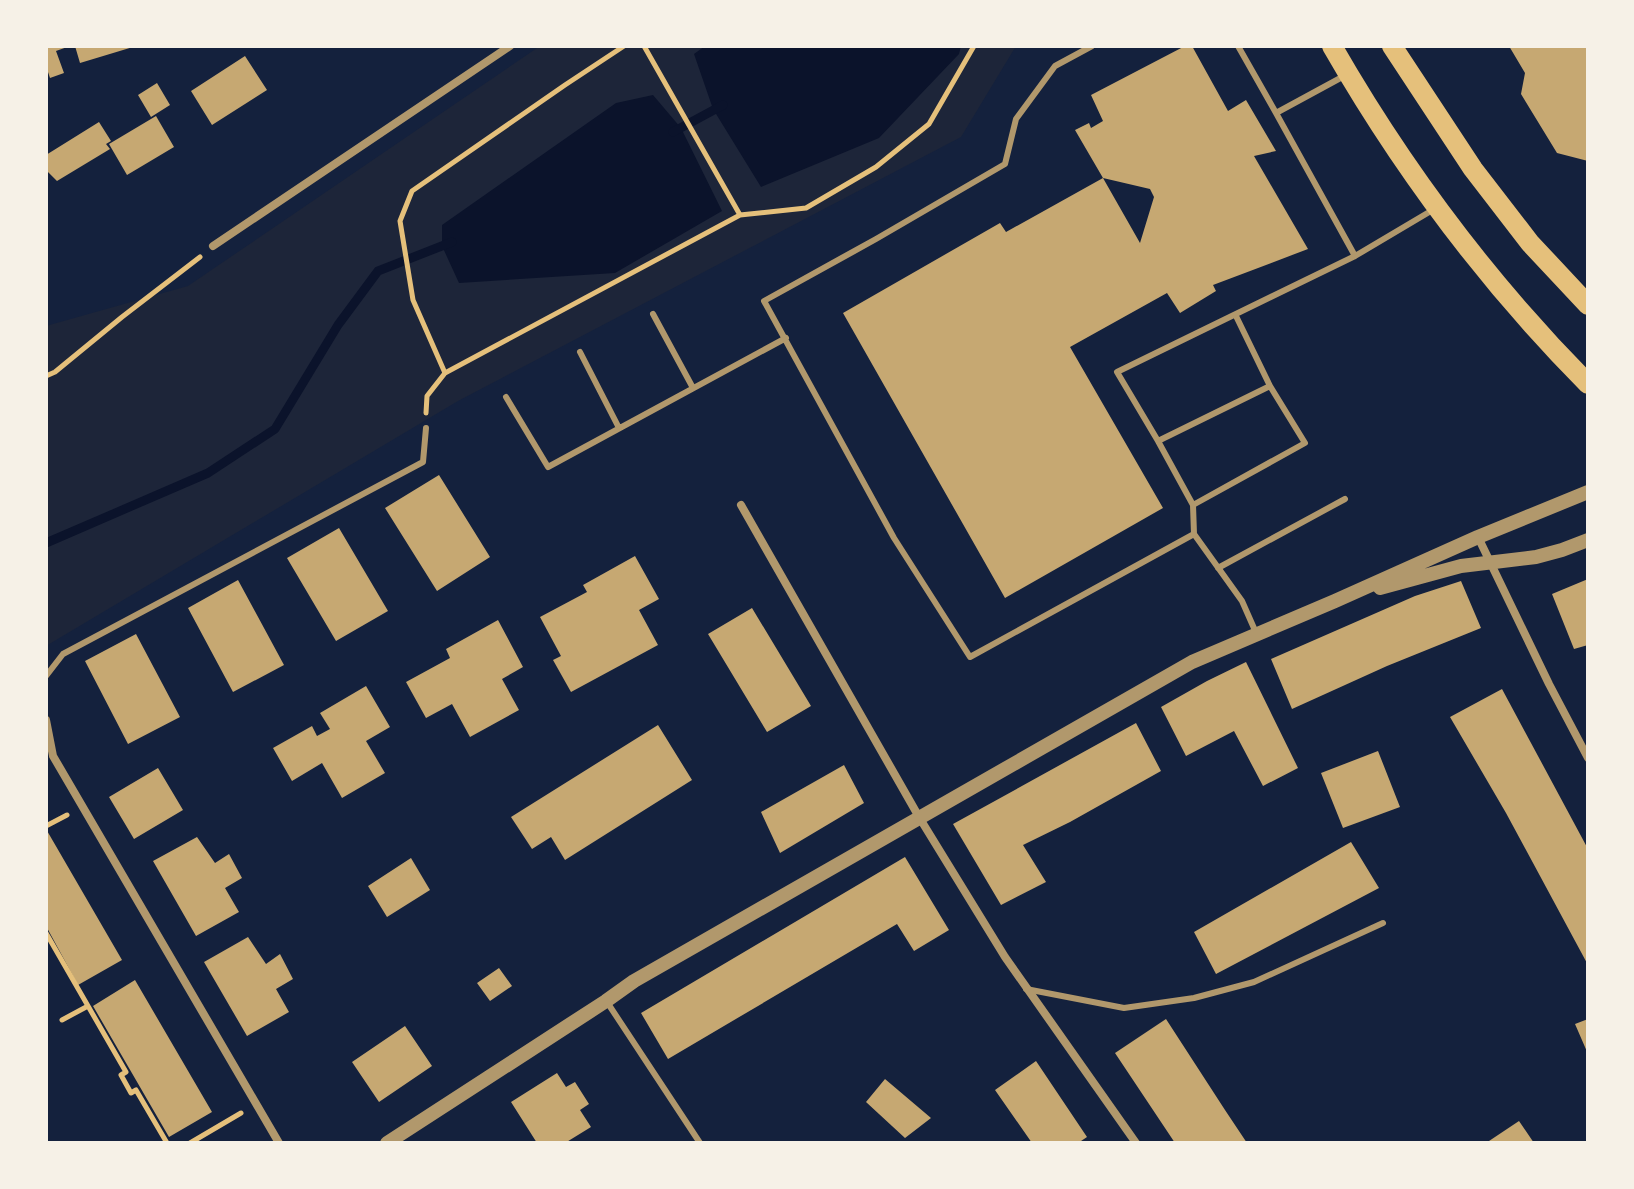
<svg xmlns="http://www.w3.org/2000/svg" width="1634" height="1189" viewBox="0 0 1634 1189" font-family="'Space Grotesk',sans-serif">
<rect width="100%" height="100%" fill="#14213d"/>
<path fill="#1d2539" d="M540,46H1016L961,137L458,401L46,646V326L188,286Z"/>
<path fill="#0b132b" d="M705,46H961L959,54L879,138L761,187L713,109L694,54Z
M653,95L681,128L722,211L615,273L459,283L442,246V225L616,103Z"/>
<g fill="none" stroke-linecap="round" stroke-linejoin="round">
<path stroke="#0b132b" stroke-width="9" d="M673,132L723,105
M46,543L208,473L275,429L338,325L378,271L452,242"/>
</g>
<path fill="#c6a872" d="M46,46H70L56,51L64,73L50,78L46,66Z
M75,46H133V47L80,63Z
M1185,46H1192L1228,111L1246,100L1276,151L1254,156L1308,249L1213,285L1216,291L1180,313L1167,293L1070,347L1163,508L1005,598L843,313L1000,223L1006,232L1103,178L1140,243L1154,197L1150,189L1103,178L1075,130L1089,123L1091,128L1103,121L1091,95Z
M1509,46H1588V161L1557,153L1521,94L1525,73Z
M245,56L267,90L212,125L191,91Z
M157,83L170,105L151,117L138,95Z
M156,116L174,147L127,175L109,144Z
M99,122L111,141L106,144L110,149L57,181L47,171L46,172V155Z
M439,475L490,557L437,591L385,508Z
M339,528L388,611L336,641L287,558Z
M635,556L659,599L639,610L658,645L571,692L553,660L561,656L540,617L587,592L583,585Z
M1588,579V645L1574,649L1552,594Z
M238,580L284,665L233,692L188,608Z
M1461,581L1481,628L1387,666L1292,709L1271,659L1415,596Z
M752,608L811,706L767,732L708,634Z
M498,620L523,667L502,679L519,710L470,737L452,704L426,718L406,682L450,658L446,649Z
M136,634L180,717L128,744L85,661Z
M1246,662L1298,768L1263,786L1234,731L1186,756L1161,707L1207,681Z
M366,686L390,727L366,741L385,773L342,798L322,763L292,781L273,748L312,726L317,736L330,729L320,713Z
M1502,689L1588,849V965L1506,813L1450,717Z
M1136,723L1161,771L1070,822L1023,845L1046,882L1001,905L953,824Z
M658,725L692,780L565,860L551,837L532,849L511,817Z
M1378,751L1400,807L1343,828L1321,773Z
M844,765L864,803L780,853L761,812Z
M158,768L183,810L134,839L109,797Z
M46,829L122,960L78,985L46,926Z
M197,837L215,863L229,854L242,878L225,888L239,912L196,936L153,861Z
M1351,842L1379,888L1216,974L1194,932Z
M905,857L949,930L914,951L897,924L668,1059L641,1013Z
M411,858L430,890L387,917L368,886Z
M248,937L266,964L280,954L293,979L276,989L289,1012L247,1036L204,962Z
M499,968L512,986L490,1001L477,983Z
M135,980L212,1112L169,1137L93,1006Z
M1166,1019L1225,1110L1247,1143H1175L1115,1053Z
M1588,1019V1054L1575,1024Z
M405,1026L432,1066L379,1102L352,1062Z
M1036,1061L1087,1137L1078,1143H1032L995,1090Z
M557,1073L566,1087L575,1082L589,1104L580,1110L591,1127L565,1143H537L511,1102Z
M885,1079L931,1118L905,1138L866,1102Z
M1519,1121L1534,1143H1486Z"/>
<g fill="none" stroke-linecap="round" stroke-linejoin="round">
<path stroke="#e5c07b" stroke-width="5" d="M644,46L740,215
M445,373L413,300L400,221L412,191L565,85L624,46
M46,376L55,372L122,317L200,257
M426,413L427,396L445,373L740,215L806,208L876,167L929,124L974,46
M46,826L67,815
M46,933L126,1072L121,1075L131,1093L136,1090L167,1143
M62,1020L88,1006
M190,1143L241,1113"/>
<path stroke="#b1986c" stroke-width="6" d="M1092,46L1055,66L1016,119L1005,164L876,239L764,301L894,538L970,657L1194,534L1242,601L1257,635
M1238,46L1276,113
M1346,75L1276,113L1355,256
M653,314L693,388
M580,352L619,428
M506,397L548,467L786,338
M1158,441L1270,386
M1193,505L1305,443L1270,386L1236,316
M1194,534L1193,505L1158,441L1117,372L1355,256L1436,208
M1218,568L1345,499
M46,676L63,654L423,462L426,428
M1026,989L1124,1008L1194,998L1254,982L1383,923
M607,1002L700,1143"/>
<path stroke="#b1986c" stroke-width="8" d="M213,246L510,46
M741,505L919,817L1005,957L1136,1143
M1478,537L1549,684L1588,758
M46,720L53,756L279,1143"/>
<path stroke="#b1986c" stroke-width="14" d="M1380,588L1461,566L1536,557L1562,550L1588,540
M387,1143L606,1001L634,981L1192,662L1335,601L1478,537L1588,492"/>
<path stroke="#e5c07b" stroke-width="20" d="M1332,46C1402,168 1489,284 1588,384
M1392,46L1473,169L1530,243L1588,305"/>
</g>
<rect width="1634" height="1189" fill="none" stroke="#f6f1e7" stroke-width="96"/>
</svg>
